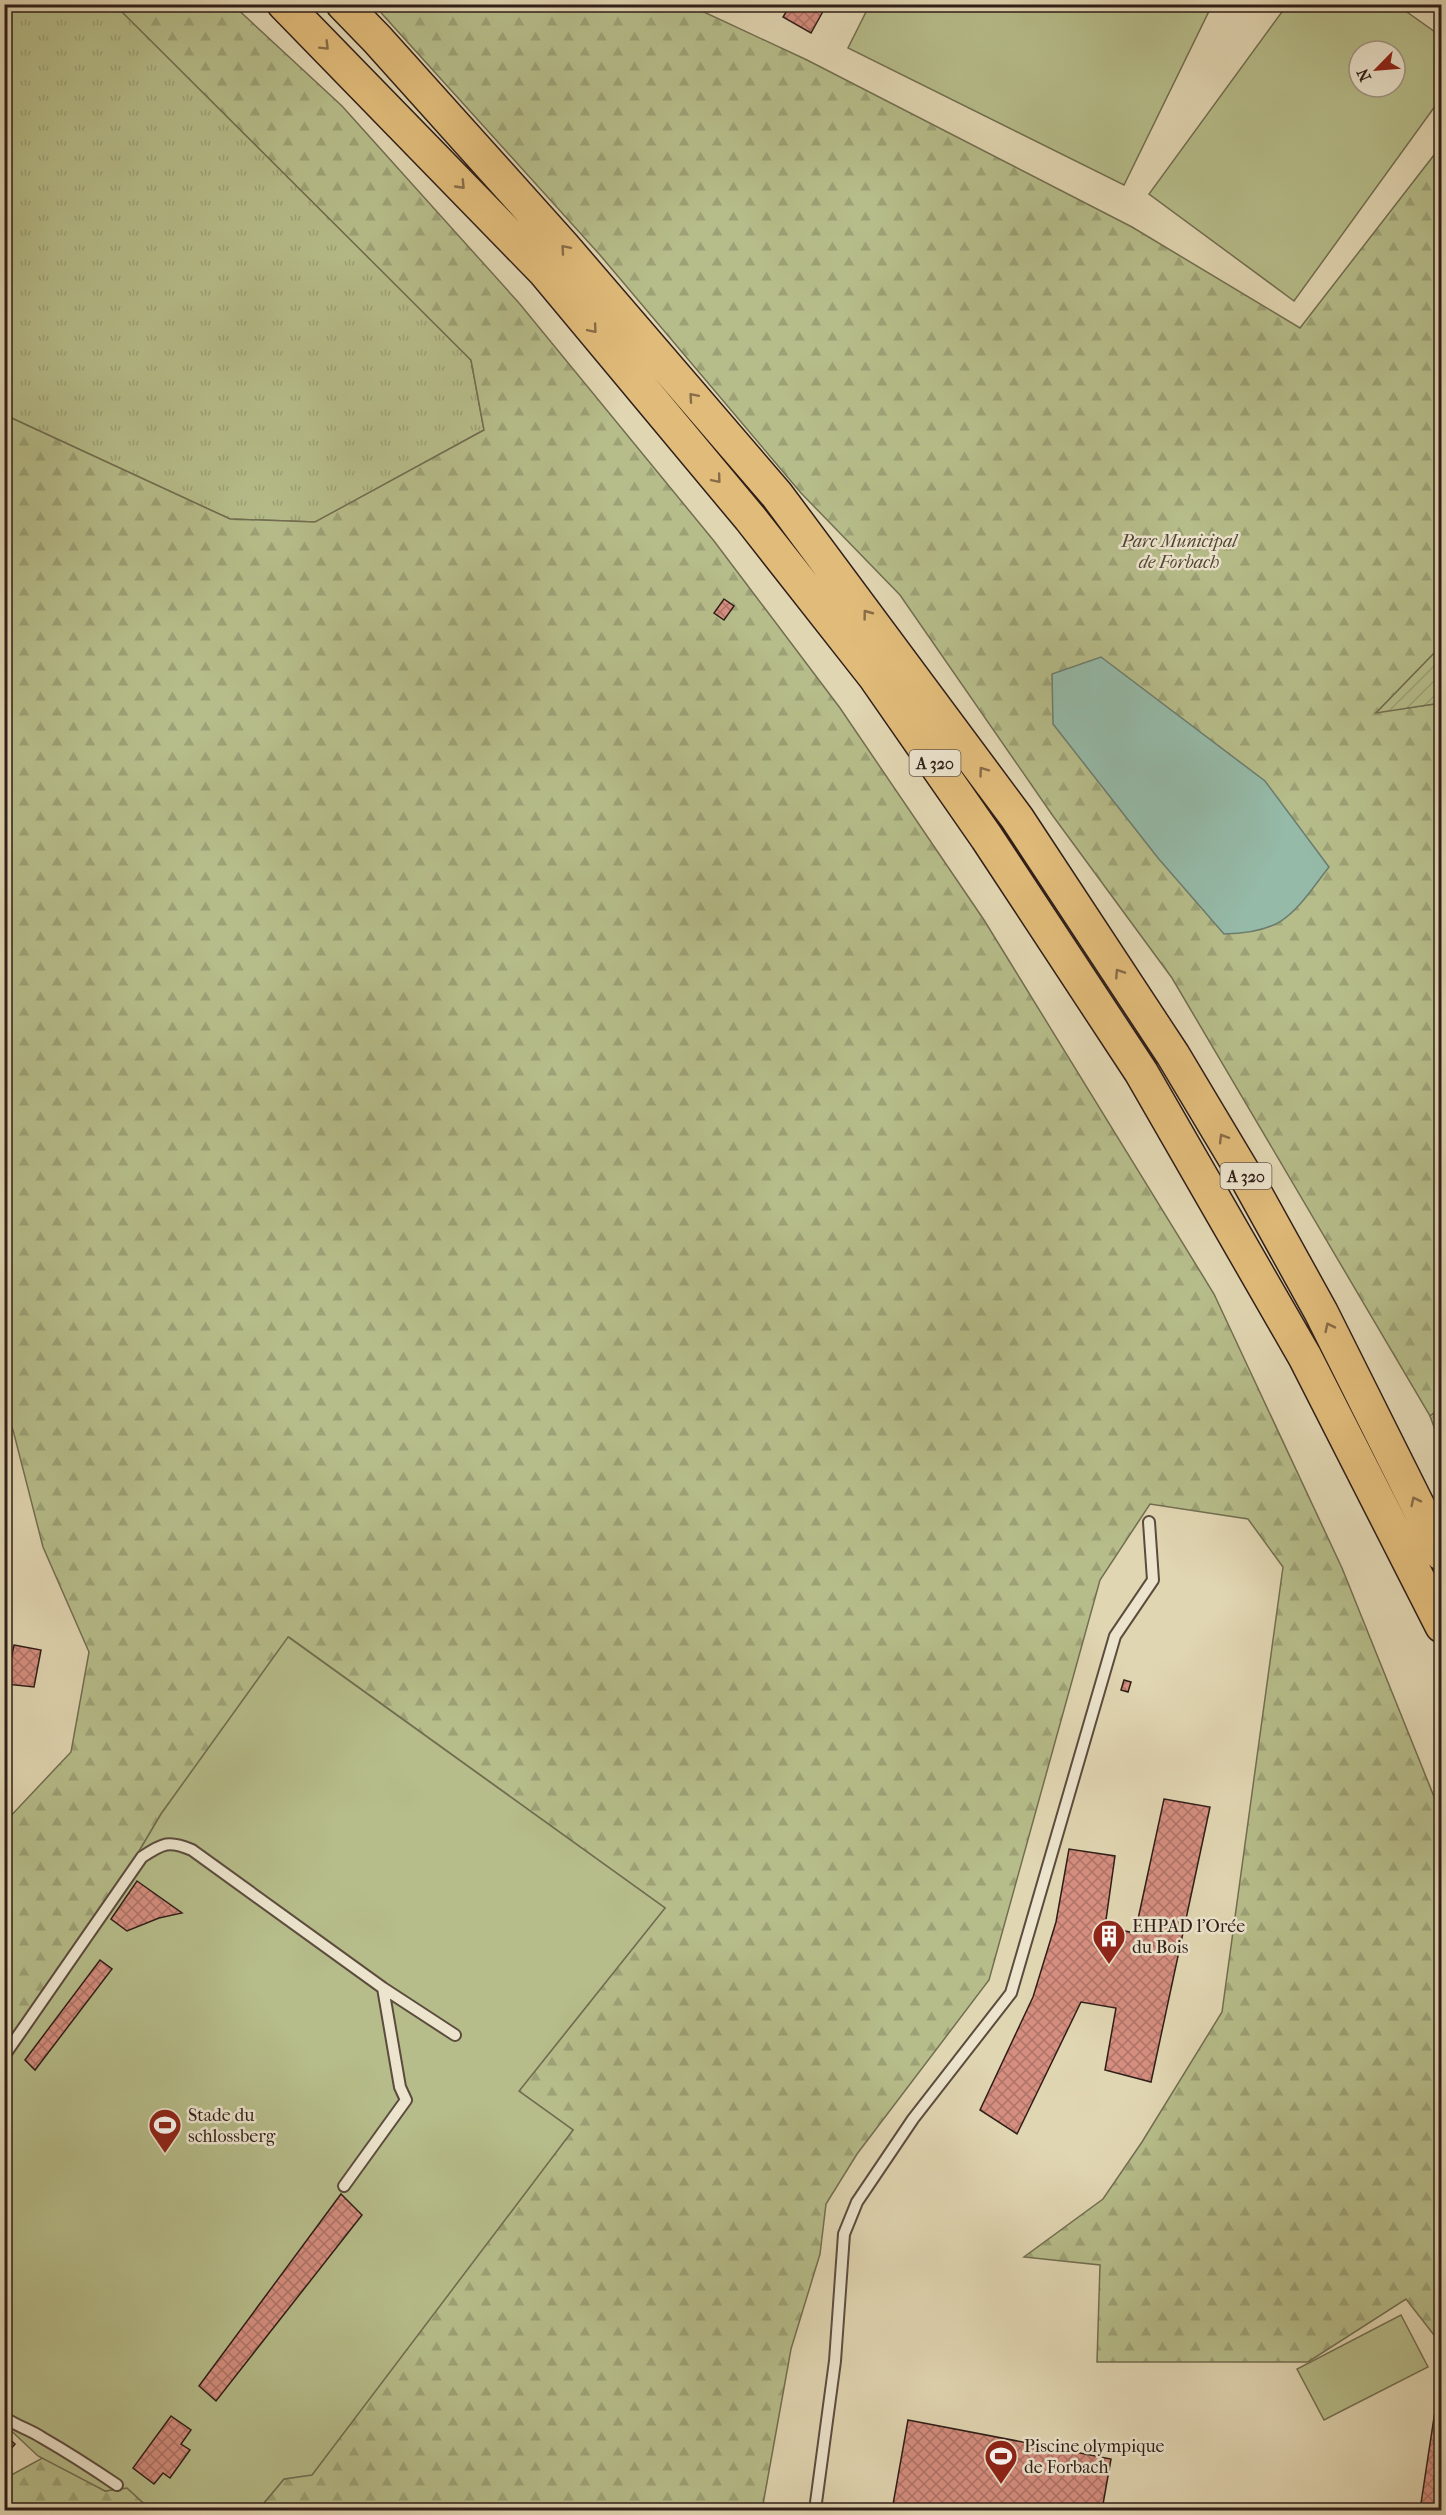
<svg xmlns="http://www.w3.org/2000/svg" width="1446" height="2515" viewBox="0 0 1446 2515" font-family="'IM FELL French Canon',serif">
<defs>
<pattern id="grass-tufts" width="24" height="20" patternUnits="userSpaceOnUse" patternTransform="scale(1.5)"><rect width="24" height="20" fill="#b6bd8a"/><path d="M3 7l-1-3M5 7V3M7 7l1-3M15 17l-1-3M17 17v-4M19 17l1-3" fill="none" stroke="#9da276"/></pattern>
<pattern id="forest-firs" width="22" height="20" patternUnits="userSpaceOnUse" patternTransform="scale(1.5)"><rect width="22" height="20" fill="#b6bd8a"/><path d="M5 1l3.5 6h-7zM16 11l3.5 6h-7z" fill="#9da276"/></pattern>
<pattern id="garden-furrows" width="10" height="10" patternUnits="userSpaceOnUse" patternTransform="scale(1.5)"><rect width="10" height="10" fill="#b6bd8a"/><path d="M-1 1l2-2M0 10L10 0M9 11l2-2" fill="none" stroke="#9da276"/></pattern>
<pattern id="building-cross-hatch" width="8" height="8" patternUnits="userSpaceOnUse" patternTransform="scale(1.5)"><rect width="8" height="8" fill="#d58e7f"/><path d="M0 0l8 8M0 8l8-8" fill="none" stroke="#ad7367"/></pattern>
</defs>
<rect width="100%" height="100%" fill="#e1d6b2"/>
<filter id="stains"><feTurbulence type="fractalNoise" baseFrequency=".00333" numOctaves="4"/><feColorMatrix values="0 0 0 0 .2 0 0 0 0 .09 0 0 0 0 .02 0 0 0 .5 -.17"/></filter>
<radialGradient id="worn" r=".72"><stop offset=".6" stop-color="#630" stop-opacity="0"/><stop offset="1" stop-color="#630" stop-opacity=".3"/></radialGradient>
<path fill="url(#grass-tufts)" stroke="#726e51" stroke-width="1.5" d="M115,4L471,360L484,430L316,522L230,519L5,415V5Z"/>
<path fill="url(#forest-firs)" stroke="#726e51" stroke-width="1.5" d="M115,5H233L342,106L519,303L714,541L840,708L984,920L1214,1294L1342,1568L1441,1814V2344L1406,2299L1308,2362H1097L1100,2265L1024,2257L1103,2199L1142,2142L1222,2012L1283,1567L1248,1519L1150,1504L1100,1580L989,1980L857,2154L826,2204L820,2254L791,2349L762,2510H258L284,2479L312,2474L573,2130L519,2091L665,1908L289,1637L161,1814L102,1914L5,2048V1822L71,1752L89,1652L43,1547L13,1430L5,1415V415L230,519L315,522L484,430L471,360Z
M374,5H689L807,60L1132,227L1300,328L1441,146V646L1377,712L1441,703V1408L1430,1416L1172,978L1053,816L900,595L801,493L600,255Z
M46,2456L105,2491L127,2488L151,2510H5L4,2479Z"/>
<path fill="url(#garden-furrows)" stroke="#726e51" stroke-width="1.5" d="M1441,646V703L1376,713Z
M1441,1408V1446L1430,1416Z"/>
<path fill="#b6bd8a" stroke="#726e51" stroke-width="1.5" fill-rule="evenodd" d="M870,4H1212V5L1124,185L848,48Z
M1287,5H1397L1442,37L1441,98L1294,301L1149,194ZM1359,51H1395V87H1359Z
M288,1637L665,1908L519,2091L573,2130L312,2475L284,2479L258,2510H151L127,2488L105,2491L38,2456L5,2425V2048L102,1914L161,1814Z
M1401,2315L1428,2367L1324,2420L1297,2369Z"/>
<path fill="#95baa8" stroke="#6c7c6e" stroke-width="1.5" d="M1101,657L1265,781L1329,867C1294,912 1286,933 1224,934L1158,858L1053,724L1052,674Z"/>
<path fill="url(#building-cross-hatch)" stroke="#2f1e18" stroke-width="1.5" d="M791,4H827L811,33L783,17Z
M724,599L734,606L724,620L714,613Z
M14,1645L41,1650L34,1687L6,1684L4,1692V1669L9,1670Z
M1124,1680L1131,1682L1128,1692L1121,1690Z
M1164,1799L1210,1807L1151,2082L1105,2070L1116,2008L1081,2002L1017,2134L980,2110L1033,1997L1056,1922L1069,1849L1115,1856L1105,1927L1135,1933Z
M137,1881L182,1913L159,1918L127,1931L111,1919Z
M100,1960L112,1969L35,2070L25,2060Z
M341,2194L362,2215L216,2401L199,2386Z
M1441,2371L1442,2510H1420Z
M171,2416L191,2430L181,2444L190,2450L170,2478L163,2473L154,2484L133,2468Z
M908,2420L1111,2459L1102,2510H892Z
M4,2434L15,2444L4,2457Z"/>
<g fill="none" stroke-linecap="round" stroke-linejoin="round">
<defs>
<path id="service" d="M4,2056L142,1857C163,1843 169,1840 192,1850L383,1988L455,2035
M344,2186L406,2100L400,2087L383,1988
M4,2417C16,2426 29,2429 41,2437C67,2452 92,2468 117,2485
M815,2510L835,2361L844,2234L857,2202L913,2119L1011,1993L1115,1636L1153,1580L1149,1522"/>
<path id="motorway" d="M284,4L544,271L750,518L875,677L987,838L1141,1072L1305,1357L1442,1626
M343,4L377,39L563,246L777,495L1017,818L1173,1055L1249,1182L1321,1312L1442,1554"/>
</defs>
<use href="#service" stroke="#5c4c3e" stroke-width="14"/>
<use href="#motorway" stroke="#2f1e18" stroke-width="36"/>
<use href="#service" stroke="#ece4cd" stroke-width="10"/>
<use href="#motorway" stroke="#e0bb79" stroke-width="33"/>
</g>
<defs><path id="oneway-chevron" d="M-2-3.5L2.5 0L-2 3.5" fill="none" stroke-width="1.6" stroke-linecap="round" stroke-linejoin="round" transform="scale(1.5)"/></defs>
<g stroke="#886c48">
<use href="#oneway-chevron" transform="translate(325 46) rotate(45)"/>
<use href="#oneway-chevron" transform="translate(461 185) rotate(46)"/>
<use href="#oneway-chevron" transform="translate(565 249) rotate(-131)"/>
<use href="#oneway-chevron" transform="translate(593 329) rotate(50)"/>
<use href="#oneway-chevron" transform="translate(693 397) rotate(-131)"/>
<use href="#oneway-chevron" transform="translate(717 479) rotate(50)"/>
<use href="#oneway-chevron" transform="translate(867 614) rotate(-127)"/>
<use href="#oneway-chevron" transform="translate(983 771) rotate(-126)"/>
<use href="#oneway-chevron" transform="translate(1119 973) rotate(-123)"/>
<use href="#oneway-chevron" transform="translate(1223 1138) rotate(-121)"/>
<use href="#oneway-chevron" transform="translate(1329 1327) rotate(-116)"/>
<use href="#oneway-chevron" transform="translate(1415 1501) rotate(-116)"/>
</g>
<defs>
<symbol id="building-pin" viewBox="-11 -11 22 30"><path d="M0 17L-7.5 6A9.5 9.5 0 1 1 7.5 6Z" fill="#8f2418" stroke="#ece4cd"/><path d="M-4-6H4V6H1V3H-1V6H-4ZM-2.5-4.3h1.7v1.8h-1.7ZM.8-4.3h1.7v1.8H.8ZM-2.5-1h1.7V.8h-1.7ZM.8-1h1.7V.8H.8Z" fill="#fff"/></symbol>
<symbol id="stadium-pin" viewBox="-11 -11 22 30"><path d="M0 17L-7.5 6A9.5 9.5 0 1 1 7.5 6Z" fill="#8f2418" stroke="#ece4cd"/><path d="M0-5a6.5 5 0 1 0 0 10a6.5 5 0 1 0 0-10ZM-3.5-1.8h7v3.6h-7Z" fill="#fff"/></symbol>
</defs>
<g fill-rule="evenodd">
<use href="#building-pin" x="1090" y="1917" width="38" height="52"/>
<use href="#stadium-pin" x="146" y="2106" width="38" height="52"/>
<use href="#stadium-pin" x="982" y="2437" width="38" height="52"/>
</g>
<g text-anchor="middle" stroke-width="5" stroke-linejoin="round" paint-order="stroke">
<g fill="#ece4cd" stroke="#68594e" stroke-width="1.5">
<rect x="909.5" y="750" width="51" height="26" rx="4.5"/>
<rect x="1220.5" y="1163" width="51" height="26" rx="4.5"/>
</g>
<g font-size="16" font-weight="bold" fill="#2f1e18">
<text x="935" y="769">A 320</text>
<text x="1246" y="1182">A 320</text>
</g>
<g font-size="18" font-style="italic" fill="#514634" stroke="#ece4cd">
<text x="1179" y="547">Parc Municipal<tspan x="1179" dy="21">de Forbach</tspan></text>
</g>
<g font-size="18" fill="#2f1e18" stroke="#ece4cd" text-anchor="start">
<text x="1132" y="1932">EHPAD l'Orée<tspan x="1132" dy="21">du Bois</tspan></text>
<text x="188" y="2121">Stade du<tspan x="188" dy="21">schlossberg</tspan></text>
<text x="1024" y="2452">Piscine olympique<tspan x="1024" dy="21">de Forbach</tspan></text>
</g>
</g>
<rect width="1446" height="2515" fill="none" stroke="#e1d6b2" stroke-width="24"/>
<rect x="6" y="6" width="1434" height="2503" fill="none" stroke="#2f1e18" stroke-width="3"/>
<rect x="12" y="12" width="1422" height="2491" fill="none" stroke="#2f1e18" stroke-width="1.5"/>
<g transform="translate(1377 69) rotate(245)"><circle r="28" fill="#ece4cd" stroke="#a09585" stroke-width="1.5"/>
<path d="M0-4.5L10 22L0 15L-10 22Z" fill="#8f2418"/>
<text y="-9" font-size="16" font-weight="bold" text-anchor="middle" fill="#2f1e18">N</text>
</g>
<rect width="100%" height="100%" filter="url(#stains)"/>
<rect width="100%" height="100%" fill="url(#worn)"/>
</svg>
